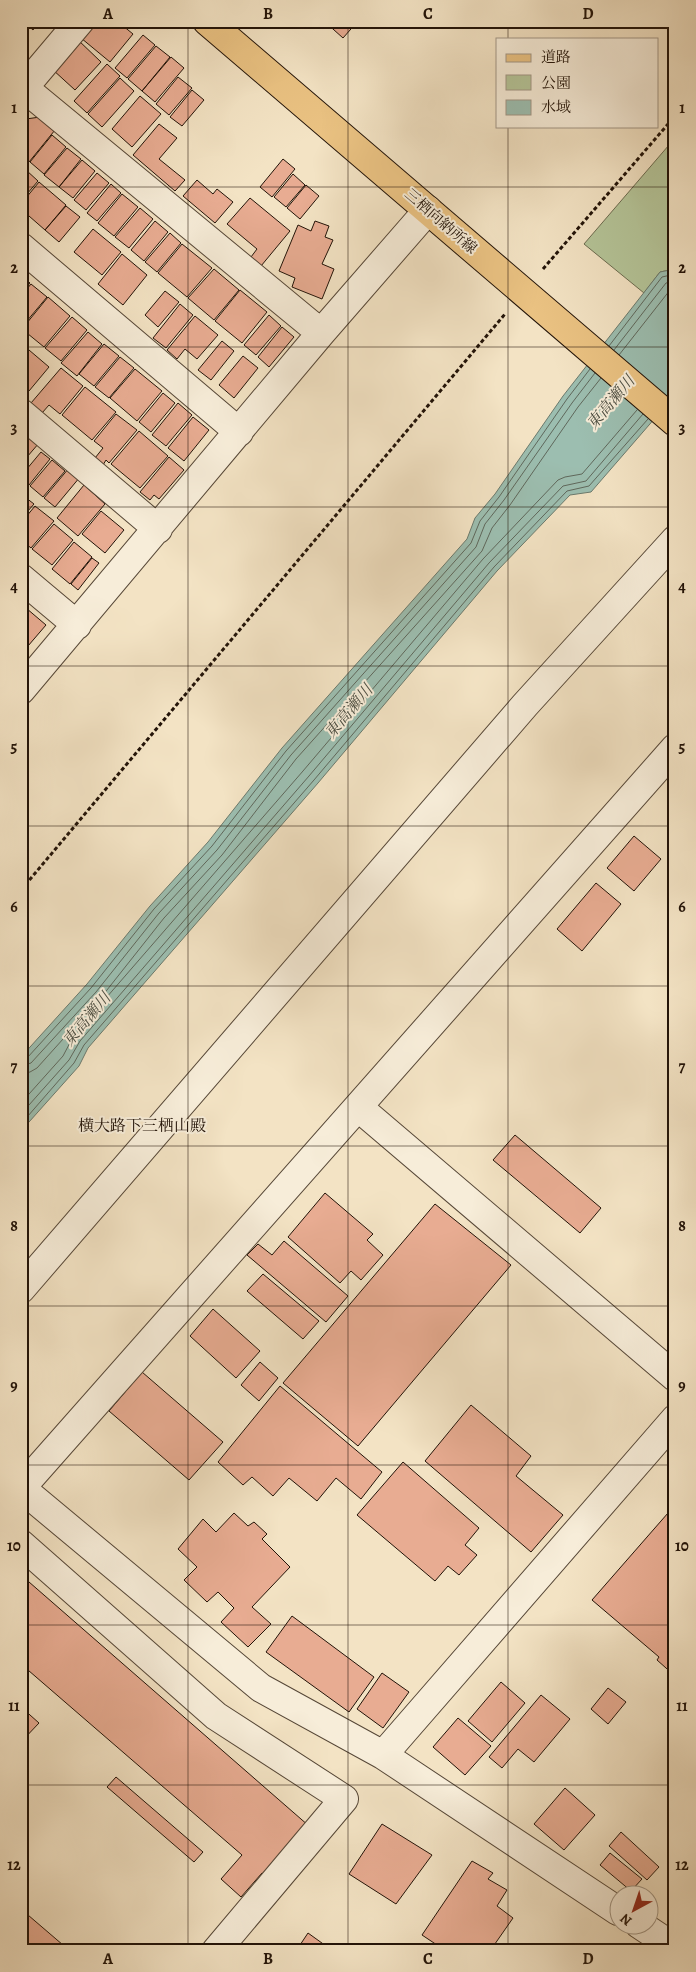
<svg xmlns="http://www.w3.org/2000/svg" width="696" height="1972" viewBox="0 0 696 1972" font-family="Alegreya,'Noto Serif JP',serif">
<rect width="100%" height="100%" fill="#f3e3c4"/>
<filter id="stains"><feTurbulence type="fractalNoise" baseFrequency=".004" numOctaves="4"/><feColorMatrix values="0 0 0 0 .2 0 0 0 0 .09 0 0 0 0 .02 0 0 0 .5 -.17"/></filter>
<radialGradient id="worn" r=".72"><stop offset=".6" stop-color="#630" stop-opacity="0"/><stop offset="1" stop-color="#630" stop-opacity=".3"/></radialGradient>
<path fill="#b5c599" stroke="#6c6c50" d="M675,138V269L660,272L644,293L584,244Z"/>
<path fill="#9cbeb0" stroke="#6b7a6d" d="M675,269V395L591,492L570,495L497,571L318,783L88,1048L79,1066L21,1131V1057L87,984L150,906L208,842L282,748L467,539L475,518L495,494L563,396L660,272Z"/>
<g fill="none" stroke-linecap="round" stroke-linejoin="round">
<path stroke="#5f685c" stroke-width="1" d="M609,346L662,277L675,274
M614,350L666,283L675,281
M619,355L670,290L675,289
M601,378L578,407L510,505L492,528L482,551L296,759L222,855L164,918L103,995V999L106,998L303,771L483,559L558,480L565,477L582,474L637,410
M21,1060L27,1058L91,988L154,909L212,846L286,751L471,543L480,521L499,497L567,399L590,369
M21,1066L31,1063L96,992L159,913L217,850L291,755L476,547L485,524L504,500L572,403L595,373
M21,1074L30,1072L37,1068L99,999H103V1002L73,1037L63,1056L21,1103
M21,1114L69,1060L80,1041L309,776L489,563L563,486L586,481L643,414
M21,1124L74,1063L84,1045L314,780L494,567L567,491L589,486L648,419"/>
</g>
<path fill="#e8ac92" stroke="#221308" d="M23,21H40L33,30Z
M95,21H117L133,34L110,62L81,38Z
M324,21H358L343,38Z
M143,35L155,45L127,78L115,68Z
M76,38L101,62L75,90L52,69Z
M156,46L170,57L142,91L128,79Z
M171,57L184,68L155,102L142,91Z
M107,64L120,76L87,113L74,101Z
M178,77L192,88L169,115L156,104Z
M120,78L134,91L102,127L88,114Z
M192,90L204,100L182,126L170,117Z
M140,96L161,114L132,147L112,129Z
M40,117L55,130L29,162L21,155V125L26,119Z
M159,124L177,138L159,159L185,180L175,191L133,155Z
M52,135L66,147L44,174L30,162Z
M67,148L81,159L59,187L44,175Z
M283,159L295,169L272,197L260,187Z
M82,160L95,171L73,198L59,187Z
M26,170L38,181L21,201V175Z
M97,173L109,183L86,210L74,200Z
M293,174L305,185L286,207L274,197Z
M197,180L213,194L217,189L233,202L215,223L183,196Z
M39,182L66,205L45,230L29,216L21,226V204Z
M111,184L121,193L97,221L87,213Z
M306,185L319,196L300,219L287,208Z
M122,194L138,207L114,236L98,223Z
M250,198L290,231L261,266L251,257L257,249L227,224Z
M66,206L80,217L59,242L45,230Z
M140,208L153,219L129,248L115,237Z
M155,221L168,232L144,261L131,250Z
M315,221L329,226L325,237L333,240L322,264L334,269L322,299L292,287L295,278L279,271L298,225L311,231Z
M93,229L121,252L102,275L74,252Z
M170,233L181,243L157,272L145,262Z
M182,244L212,268L187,297L158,273Z
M122,254L147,275L123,305L98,284Z
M214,269L239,290L214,320L188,298Z
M21,275L30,283L21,294Z
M31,284L47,297L21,328V296Z
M240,290L267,312L242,343L215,321Z
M165,291L179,302L158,327L145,315Z
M48,297L70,316L44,347L22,329Z
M180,304L193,315L166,348L153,338Z
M269,315L281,326L256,355L244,345Z
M195,316L218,335L197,359L185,349L177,359L167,350Z
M72,317L87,330L61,361L45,348Z
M282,327L294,337L269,367L258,357Z
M88,332L102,344L77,376L61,363Z
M222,341L234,351L211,380L198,370Z
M21,343L28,349L21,357Z
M104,344L119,356L94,386L79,374Z
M29,350L49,367L29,391L21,385V360Z
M243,356L258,368L234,398L219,385Z
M120,357L134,368L109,398L95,387Z
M61,368L83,386L60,414L49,405L42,413L31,403Z
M135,369L162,391L137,421L110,398Z
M85,387L116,412L92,440L62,415Z
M163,393L175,403L151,432L139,422Z
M178,403L192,415L166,446L152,435Z
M116,414L137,430L109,463L106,460L103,465L95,458L103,448L94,441Z
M193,417L209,430L184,461L168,448Z
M21,431L39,443L21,464Z
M139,431L168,456L140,488L111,464Z
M41,452L50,459L29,485L21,478V476Z
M169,457L184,470L159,499L154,495L150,500L140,492Z
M52,460L65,471L43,497L30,486Z
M69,468L80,477L55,507L44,498Z
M84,485L105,504L78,536L57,518Z
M21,494L34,504L21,519Z
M35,506L54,521L31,548L25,543L21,548V523Z
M101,511L124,530L105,553L82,534Z
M54,524L73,540L52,565L32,549Z
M74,542L92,557L70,584L52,569Z
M92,558L99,563L78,590L71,584Z
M26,608L46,625L28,646L21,641V613Z
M634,836L661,859L634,891L607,868Z
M596,883L621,904L582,951L557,929Z
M515,1135L601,1208L580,1233L493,1160Z
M325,1193L373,1234L367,1240L383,1255L361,1280L351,1271L340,1283L288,1237Z
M435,1204L511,1265L358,1446L283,1383Z
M284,1241L348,1296L326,1322L247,1255L258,1244L272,1255Z
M263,1274L319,1321L303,1339L247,1291Z
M213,1309L260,1351L236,1378L190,1336Z
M260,1362L278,1378L259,1401L241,1385Z
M142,1372L223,1442L189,1480L109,1411Z
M280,1386L382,1472L361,1499L336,1478L317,1501L289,1478L273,1496L252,1477L243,1485L218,1462Z
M471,1405L531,1456L516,1476L563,1515L531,1552L425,1461Z
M403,1462L479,1528L465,1545L477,1555L459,1575L448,1566L435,1581L357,1515Z
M675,1505V1676L657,1660L659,1657L592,1600Z
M234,1513L248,1526L254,1522L267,1534L262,1539L290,1567L252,1607L271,1624L248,1647L221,1622L234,1608L218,1592L207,1602L184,1580L197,1567L178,1549L203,1519L216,1532Z
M21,1575L309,1826L266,1876L262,1873L241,1897L221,1879L242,1855L21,1664Z
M292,1616L374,1677L349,1712L266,1652Z
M382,1673L409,1692L383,1728L357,1709Z
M501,1682L525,1703L492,1742L468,1721Z
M608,1688L626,1702L608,1724L591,1709Z
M541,1695L570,1719L534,1762L518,1749L502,1768L489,1757Z
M21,1707L39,1723L21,1742Z
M458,1718L491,1746L465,1775L433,1747Z
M116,1777L203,1852L194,1862L107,1787Z
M565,1788L595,1815L564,1850L534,1824Z
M382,1824L432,1855L396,1904L349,1874Z
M621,1832L659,1867L647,1880L609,1846Z
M610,1853L642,1879L631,1891L600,1865Z
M472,1861L493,1873L488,1879L507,1890L497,1906L513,1918L490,1951H446L422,1935Z
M21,1909L70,1951H21Z
M308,1933L333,1951H296Z"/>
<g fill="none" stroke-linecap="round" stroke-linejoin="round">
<defs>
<path id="minor" d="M24,88L321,333
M21,91L80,21
M21,247L239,432
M21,413L158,529
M21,578L77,625
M21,690L321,333L428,210
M358,1107L675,1377
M21,1289L525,705L675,540
M21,1544L216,1716L344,1799L216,1951
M383,1755L675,1419
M618,1911L383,1755L261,1688L21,1488L675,748
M639,1924L675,1948"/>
<path id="major" d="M207,21L675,422"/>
</defs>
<use href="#minor" stroke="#564737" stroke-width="30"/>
<use href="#major" stroke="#221308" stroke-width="30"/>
<path stroke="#221308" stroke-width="3" stroke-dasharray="4 2.5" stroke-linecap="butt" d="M543,269L675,116
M21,890L505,314"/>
<use href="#minor" stroke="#f7edd9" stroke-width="28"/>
<use href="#major" stroke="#eac282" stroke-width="28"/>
</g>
<path fill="none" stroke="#221308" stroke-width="1" stroke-opacity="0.55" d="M188,21V1951M348,21V1951M508,21V39M508,126V1951M21,187H675M21,347H675M21,507H675M21,666H675M21,826H675M21,986H675M21,1146H675M21,1306H675M21,1465H675M21,1625H675M21,1785H675"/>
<g text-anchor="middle" stroke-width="4" stroke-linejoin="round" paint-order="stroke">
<g font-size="15" fill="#221308" stroke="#f7edd9">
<text transform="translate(441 221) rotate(41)" y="5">三栖向納所線</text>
</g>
<g font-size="16" font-style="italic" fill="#4d4f43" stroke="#f7edd9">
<text transform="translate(610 402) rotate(-50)" y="6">東高瀬川</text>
<text transform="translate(348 711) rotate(-50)" y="6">東高瀬川</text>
<text transform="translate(86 1019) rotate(-50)" y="6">東高瀬川</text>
</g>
<g font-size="16" fill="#221308" stroke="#f7edd9">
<text x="142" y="1131">横大路下三栖山殿</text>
</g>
</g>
<rect width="696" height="1972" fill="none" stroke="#f3e3c4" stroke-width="55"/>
<rect x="496" y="38" width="162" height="90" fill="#f7edd9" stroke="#a29685"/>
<rect x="506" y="54" width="25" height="8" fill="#eac282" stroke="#a29685"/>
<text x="541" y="62" font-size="15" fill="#221308">道路</text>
<rect x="506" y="75" width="25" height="15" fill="#b5c599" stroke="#a29685"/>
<text x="541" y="88" font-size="15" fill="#221308">公園</text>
<rect x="506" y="100" width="25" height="15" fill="#9cbeb0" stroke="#a29685"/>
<text x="541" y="112" font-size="15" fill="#221308">水域</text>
<g transform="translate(634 1910) rotate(220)"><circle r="24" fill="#f7edd9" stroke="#a29685"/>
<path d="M0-4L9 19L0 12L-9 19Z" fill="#8f2418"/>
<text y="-8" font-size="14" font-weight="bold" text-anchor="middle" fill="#221308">N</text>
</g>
<rect x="28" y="28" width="640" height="1916" fill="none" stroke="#221308" stroke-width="2"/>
<g font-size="16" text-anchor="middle" font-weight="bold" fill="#221308">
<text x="108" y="19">A</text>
<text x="268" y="19">B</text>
<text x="428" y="19">C</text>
<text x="588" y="19">D</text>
<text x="14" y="113">1</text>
<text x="682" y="113">1</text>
<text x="14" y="273">2</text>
<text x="682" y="273">2</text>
<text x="14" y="433">3</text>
<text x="682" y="433">3</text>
<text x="14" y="592">4</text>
<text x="682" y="592">4</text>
<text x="14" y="752">5</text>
<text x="682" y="752">5</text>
<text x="14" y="912">6</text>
<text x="682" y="912">6</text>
<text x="14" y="1072">7</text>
<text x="682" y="1072">7</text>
<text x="14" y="1231">8</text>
<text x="682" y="1231">8</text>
<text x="14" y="1391">9</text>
<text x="682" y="1391">9</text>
<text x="14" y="1551">10</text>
<text x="682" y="1551">10</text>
<text x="14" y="1711">11</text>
<text x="682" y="1711">11</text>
<text x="14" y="1870">12</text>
<text x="682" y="1870">12</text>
<text x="108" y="1964">A</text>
<text x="268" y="1964">B</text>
<text x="428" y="1964">C</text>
<text x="588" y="1964">D</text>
</g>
<rect width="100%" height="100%" filter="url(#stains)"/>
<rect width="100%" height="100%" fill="url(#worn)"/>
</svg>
